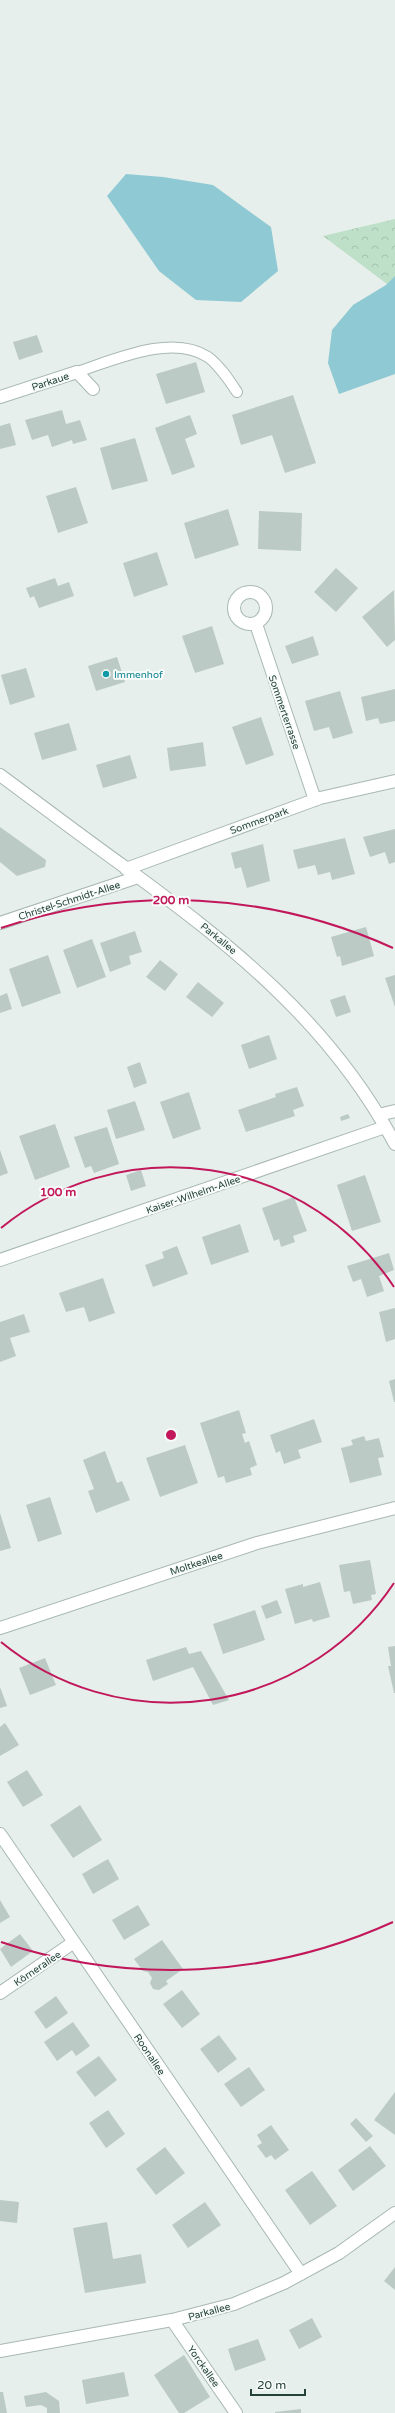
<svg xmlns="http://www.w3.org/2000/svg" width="395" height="2413" viewBox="0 0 395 2413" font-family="'Varela Round',sans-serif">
<defs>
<pattern id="forest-crowns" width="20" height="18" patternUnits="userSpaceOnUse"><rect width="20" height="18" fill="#bfe0c8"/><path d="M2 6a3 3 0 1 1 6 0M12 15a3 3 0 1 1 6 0" fill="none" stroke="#a4c1ad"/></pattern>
</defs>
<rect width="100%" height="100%" fill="#e6efeb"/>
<path fill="url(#forest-crowns)" d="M395,219V290L323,236Z"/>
<path fill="#8ec9d4" d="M126,174L163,177L213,185L271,227L278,271L241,302L196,300L159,271L107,196Z
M395,276V374L339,394L328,363L332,330L353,305L386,285Z"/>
<path fill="#bbcac4" d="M37,335L43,352L19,360L13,342Z
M196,362L205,392L166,404L156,374Z
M293,395L316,463L285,473L272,435L241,445L232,415Z
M62,410L66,424L80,420L87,440L73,444L72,440L52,447L48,435L32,440L25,420Z
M190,415L197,434L185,439L195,467L172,475L155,428Z
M10,423L16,445L0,449V426Z
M135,438L148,481L112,490L100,448Z
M76,487L88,523L58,533L46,496Z
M228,509L239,545L195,559L184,523Z
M259,511L302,513L301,551L258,549Z
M157,552L168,585L134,597L123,563Z
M336,568L358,588L336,612L314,592Z
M55,578L58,586L69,582L74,596L39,608L34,596L30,598L26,588Z
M394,590L395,640L387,647L362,617Z
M212,626L224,664L195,673L182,636Z
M313,636L319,655L292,664L285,646Z
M117,657L125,682L96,691L88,666Z
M26,668L35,697L10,705L1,675Z
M395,689V721L380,724L378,718L366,721L361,697Z
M340,691L353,733L333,739L329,727L314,731L305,701Z
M261,717L274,755L246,765L232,727Z
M69,723L77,750L42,760L34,733Z
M203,742L206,766L170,771L167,748Z
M130,755L137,778L103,788L96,765Z
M0,827L46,860L45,867L17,876L0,862Z
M395,829V862L389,864L385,852L370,857L363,837Z
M345,838L355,874L332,880L330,872L318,875L315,865L298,869L293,850Z
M263,844L270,881L247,888L241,867L235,869L231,853Z
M366,927L374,956L342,966L340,956L337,957L331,937Z
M135,931L142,952L129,956L131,964L110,972L100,943Z
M92,939L106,977L77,988L63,950Z
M48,955L61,993L22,1007L9,969Z
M160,960L178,974L165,991L146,977Z
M395,975V1007L385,978Z
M198,982L224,1003L212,1017L186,997Z
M7,993L12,1009L0,1013V996Z
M345,995L351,1012L336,1017L330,1000Z
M269,1035L277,1059L249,1069L241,1045Z
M140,1062L147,1083L134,1088L127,1067Z
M297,1087L304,1106L293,1110L295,1116L246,1132L238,1110L276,1097L275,1094Z
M189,1092L201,1129L173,1139L160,1102Z
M135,1101L145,1130L116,1139L107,1110Z
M348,1114L350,1118L341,1121L340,1117Z
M55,1124L70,1167L35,1180L19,1136Z
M107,1127L119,1164L94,1173L91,1166L85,1168L74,1137Z
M0,1150L8,1173L0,1176Z
M141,1170L146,1186L131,1191L126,1175Z
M365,1175L381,1222L352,1231L337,1185Z
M294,1197L307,1231L293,1236L295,1242L281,1247L279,1239L274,1241L262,1208Z
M240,1224L249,1252L211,1265L202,1237Z
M177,1246L188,1274L153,1287L145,1265L164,1258L162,1252Z
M389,1253L394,1270L379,1276L384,1291L367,1297L361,1279L353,1282L347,1266Z
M103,1278L115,1313L89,1322L84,1307L66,1312L59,1293Z
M395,1308V1339L386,1342L379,1312Z
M24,1314L30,1332L10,1338L16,1356L0,1362V1322Z
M395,1379V1402H394L389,1381Z
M239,1410L246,1433L242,1434L245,1443L249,1441L257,1465L250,1468L252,1475L226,1483L224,1476L218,1478L200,1423Z
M314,1419L322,1442L298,1450L301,1458L284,1464L280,1451L276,1453L270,1435Z
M364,1436L366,1441L379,1438L384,1457L378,1458L382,1475L350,1483L341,1448L353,1445L351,1440Z
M185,1445L198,1483L160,1497L146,1458Z
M105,1451L117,1483L122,1481L130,1500L96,1513L88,1491L94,1489L83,1460Z
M50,1497L62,1534L38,1542L26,1505Z
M0,1513L11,1548L0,1551Z
M370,1560L376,1594L371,1595L372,1600L353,1604L350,1591L344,1592L339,1565Z
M320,1582L330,1617L313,1622L312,1619L295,1624L285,1589L303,1584V1587Z
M277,1600L282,1613L266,1619L261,1606Z
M255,1610L265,1640L223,1654L213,1624Z
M395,1646V1693H394L388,1666H391L388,1647Z
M186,1647L189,1654L201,1651L229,1700L213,1705L193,1667L153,1681L146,1660Z
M45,1658L56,1685L30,1695L19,1668Z
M0,1687L7,1706L0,1708Z
M5,1723L19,1745L0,1756V1727Z
M27,1770L43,1795L23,1807L7,1782Z
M80,1805L102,1840L73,1858L50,1825Z
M108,1859L119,1879L93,1894L82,1874Z
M0,1900L10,1917L0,1923Z
M138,1905L150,1925L124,1940L112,1920Z
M20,1934L33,1951L11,1967L0,1949Z
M162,1940L183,1969L166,1981L168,1984L159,1990L153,1989L150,1983L152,1978L148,1972L143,1971L134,1959Z
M182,1990L200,2014L182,2028L163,2004Z
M56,1996L68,2013L46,2029L34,2012Z
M73,2022L90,2046L76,2056L72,2050L57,2061L44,2042Z
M219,2035L237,2059L218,2073L200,2049Z
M99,2056L117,2080L95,2097L76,2072Z
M249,2067L265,2090L241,2107L224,2084Z
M395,2092V2135L374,2120Z
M108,2110L125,2134L106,2148L89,2123Z
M356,2118L373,2136L366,2142L350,2124Z
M271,2125L289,2150L275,2160L271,2155L266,2158L257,2146L262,2143L257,2135Z
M370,2146L386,2166L353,2191L338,2170Z
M165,2147L185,2173L156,2195L136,2169Z
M312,2171L337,2206L310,2225L285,2190Z
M0,2200L19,2202L17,2223L0,2221Z
M205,2202L221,2225L188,2248L172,2225Z
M107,2222L113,2259L141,2254L146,2283L85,2293L73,2228Z
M395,2267V2290L384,2281Z
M312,2318L322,2337L299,2349L289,2330Z
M258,2339L266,2360L235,2371L228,2349Z
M184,2355L210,2397L184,2413H179L154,2375Z
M124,2372L129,2396L86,2404L82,2380Z
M0,2392H3L7,2413H0Z
M46,2392L59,2401L60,2413H47V2408L41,2405L26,2407L24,2396Z
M301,2409V2413H275V2412Z"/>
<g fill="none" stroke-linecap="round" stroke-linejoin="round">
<defs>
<path id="lane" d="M77,372C114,360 172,333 208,357C220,366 229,380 237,392"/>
<path id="street" d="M0,397L77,372L93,389
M234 608a16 16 0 1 1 32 0a16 16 0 1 1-32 0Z
M256,624L315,800
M0,775C42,806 84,838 126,868C234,947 331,1024 395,1144
M126,869L320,798L395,781
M0,923L138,877
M378,1115L395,1111
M0,1260L385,1127
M0,1628L257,1543L395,1508
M0,1834L301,2274
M0,1993L74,1942
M172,2320L236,2413
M0,2351L172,2320L234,2304L284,2283L339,2253L395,2213"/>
</defs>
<use href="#lane" stroke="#a8b8b2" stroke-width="12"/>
<use href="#street" stroke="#a8b8b2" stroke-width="14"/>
<use href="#lane" stroke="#fff" stroke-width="10"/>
<use href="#street" stroke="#fff" stroke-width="12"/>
</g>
<g fill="none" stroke="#c2185b" stroke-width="2">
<path d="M394 1583A268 268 0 0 1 1 1642M1 1228A268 268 0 0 1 394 1287"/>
<path d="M393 1922A535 535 0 0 1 1 1942M1 928A535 535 0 0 1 393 948"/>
</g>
<circle fill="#0f9aa8" stroke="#f7fbf9" stroke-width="1.5" cx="106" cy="674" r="4"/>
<g text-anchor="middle" stroke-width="4" stroke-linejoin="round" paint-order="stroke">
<g font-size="10" fill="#24423a" stroke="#f7fbf9">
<text transform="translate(50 381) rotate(-18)" y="4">Parkaue</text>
<text transform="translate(285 712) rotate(71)" y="4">Sommerterrasse</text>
<text transform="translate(259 820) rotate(-20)" y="4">Sommerpark</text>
<text transform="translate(69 900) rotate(-18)" y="4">Christel-Schmidt-Allee</text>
<text transform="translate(219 938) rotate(39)" y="4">Parkallee</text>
<text transform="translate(193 1194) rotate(-19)" y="4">Kaiser-Wilhelm-Allee</text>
<text transform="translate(196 1563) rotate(-18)" y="4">Moltkeallee</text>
<text transform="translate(37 1968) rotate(-34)" y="4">Körnerallee</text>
<text transform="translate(150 2054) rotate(56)" y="4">Roonallee</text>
<text transform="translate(209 2311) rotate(-15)" y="4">Parkallee</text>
<text transform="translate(204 2366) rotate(55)" y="4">Yorckallee</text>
</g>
<g font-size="10" fill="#0d838f" stroke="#f7fbf9" text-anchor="start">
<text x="114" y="678">Immenhof</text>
</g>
</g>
<circle cx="171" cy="1435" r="6" fill="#c2185b" stroke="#f7fbf9" stroke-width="2"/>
<g font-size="12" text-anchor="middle" font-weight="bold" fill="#c2185b" stroke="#f7fbf9" stroke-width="4" stroke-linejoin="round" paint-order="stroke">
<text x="171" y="904">200 m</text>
<text x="58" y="1196">100 m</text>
</g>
<path d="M251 2389v6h54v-6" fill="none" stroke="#24423a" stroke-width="2"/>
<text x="257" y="2389" font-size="12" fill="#24423a" stroke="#f7fbf9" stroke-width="3" paint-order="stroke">20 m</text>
</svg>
